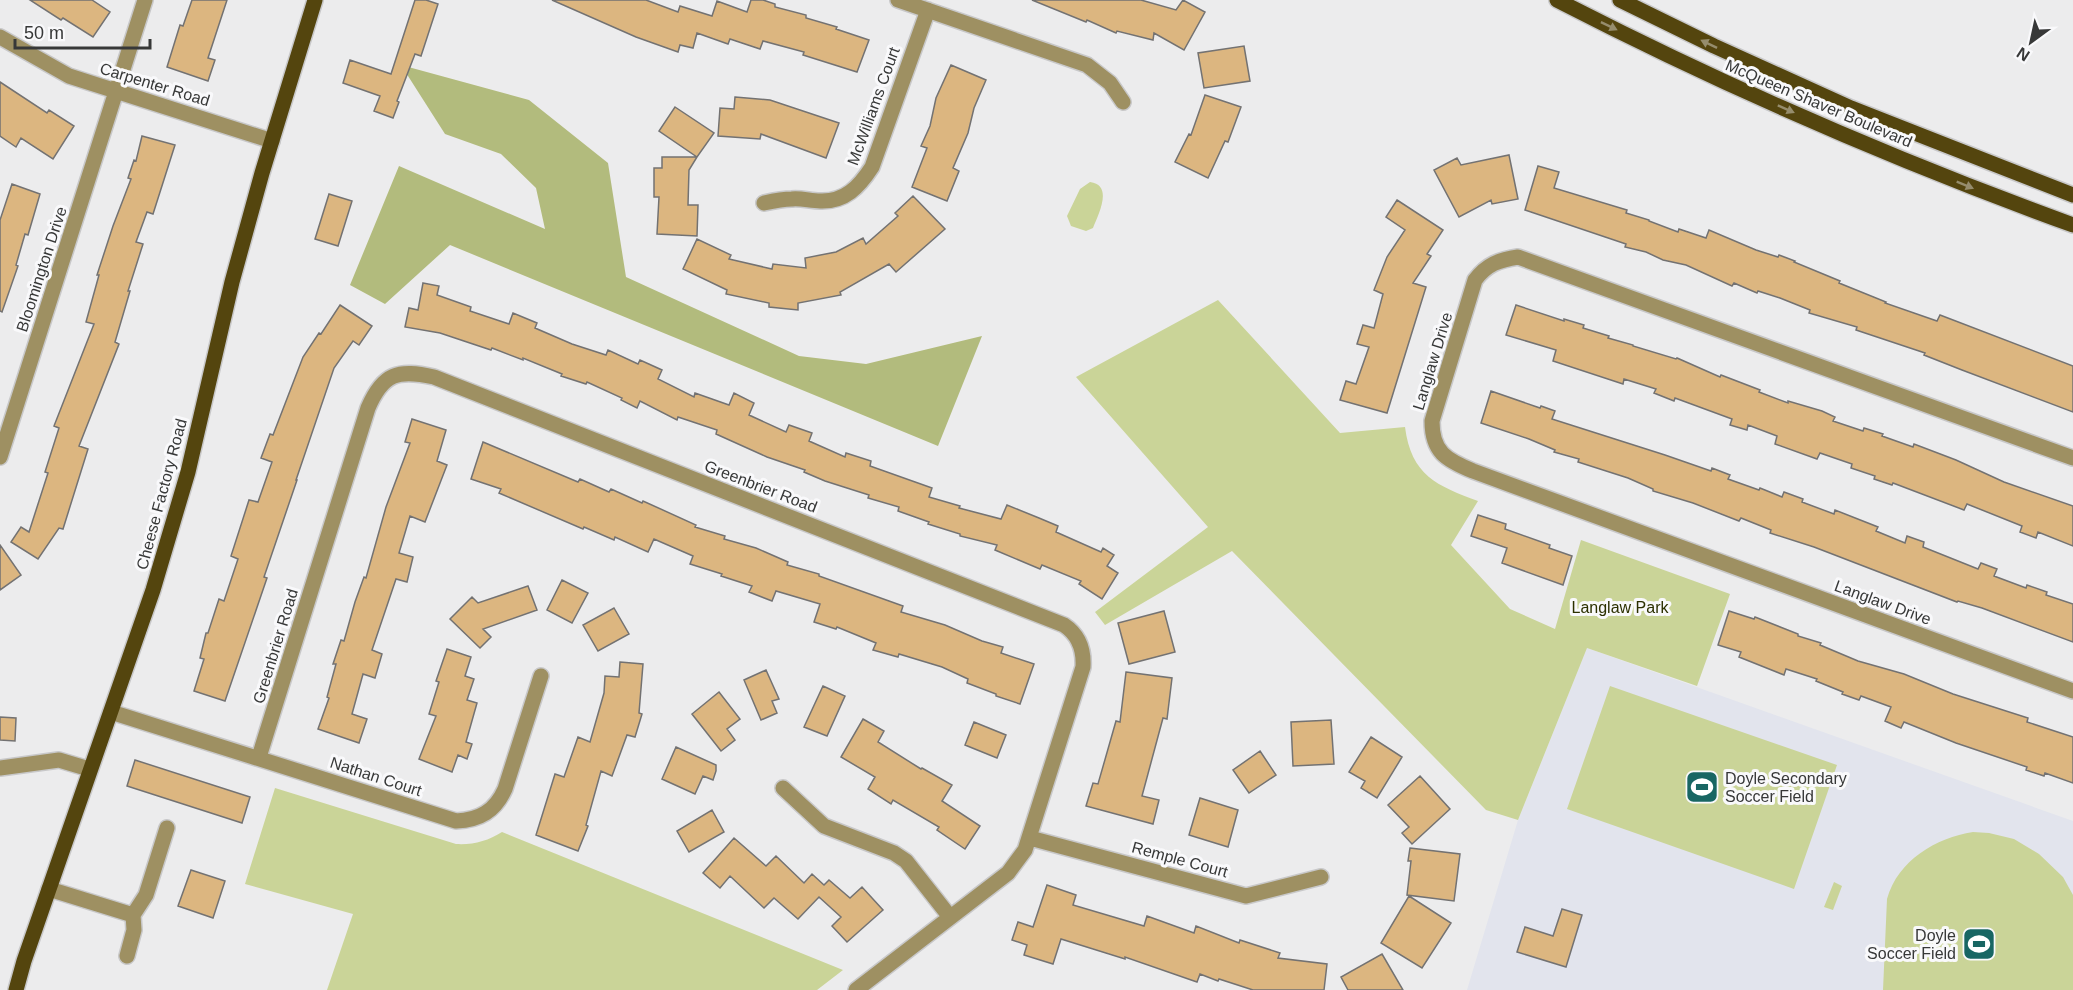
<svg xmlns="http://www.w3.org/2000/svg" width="2073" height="990" viewBox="0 0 2073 990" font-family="Helvetica,sans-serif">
<rect width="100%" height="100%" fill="#ececed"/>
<path fill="#e2e4ed" d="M1587,648L2073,821V990H1467L1518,820Z"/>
<path fill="#cad498" d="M1090,182C1114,185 1098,215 1093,228L1086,231L1071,226L1067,216L1080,189Z
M1218,300L1340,433L1405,427C1411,475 1437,486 1478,501L1451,545L1510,609L1555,629L1581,540L1730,594L1697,686L1587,648L1518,820L1486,810L1232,551L1105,625L1095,612L1208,527L1076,377Z
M1610,686L1837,765L1794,889L1567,809Z
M275,788L456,844C473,845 488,841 502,832L843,970L817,990H327L353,914L245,884Z
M1973,832L1989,833L2014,839L2039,854L2063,877L2073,895V990H1883L1887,899C1898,860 1936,838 1973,832Z
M1834,882L1842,886L1833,910L1824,907Z"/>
<path fill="#b2bb7d" d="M401,65L529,100L608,163L626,277L799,356L866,364L982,336L938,446L450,245L385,304L350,285L399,166L545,229L536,188L501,154L445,134Z"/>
<path fill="#dcb680" stroke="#737272" stroke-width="1.5" d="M30,0H92L110,12L93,37L63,18L61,20Z
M192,0H227L208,58L215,60L208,81L167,67L180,25L183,26Z
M415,0H426L438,4L421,56L415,54L397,101L399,102L393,118L374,111L380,96L343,83L350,60L391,74Z
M552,0H646L678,12L680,6L712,16L717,1L747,12L751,0H763L775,4V7L806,15V18L837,27L836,29L869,40L857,72L803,55L804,52L763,41L760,49L730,39L728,44L697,33L693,48L680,45L678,52L636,37Z
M1032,0H1141L1176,10L1183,0L1205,12L1184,50L1154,33L1153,40L1117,31L1116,33L1087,20L1086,22Z
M1244,46L1250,81L1204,88L1198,53Z
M951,65L986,80L974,108L968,133L953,168L959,171L947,201L912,187L927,148L921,146L930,126L936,98Z
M0,82L47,113L49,110L74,126L53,159L21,138L16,147L0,136Z
M1205,95L1241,107L1228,142L1225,141L1208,178L1175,162L1189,134L1191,135Z
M735,97L770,100L839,123L826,158L761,134L760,139L718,136L720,108L734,109Z
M675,107L714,133L697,157L659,131Z
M142,136L175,145L153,214L147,212L136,242L143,244L128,291H130L115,342L119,344L79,446L88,449L63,529L59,528L38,559L11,542L21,527L29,532L48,473L45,472L59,428L54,426L94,324L86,322L99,275H97L113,226L131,179L128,178L134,160L136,161Z
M1509,155L1518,199L1492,204L1491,200L1459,217L1434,170L1457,158L1461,165Z
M662,157H697L689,170L688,205H698L697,236L657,234L659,197H654V168H662Z
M1538,166L1559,172L1554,188L1627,210L1626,213L1649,220V221L1678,232L1679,229L1706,238L1709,230L1756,250L1778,257L1779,255L1795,261L1794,262L1840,281L1839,283L1886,302L1885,303L1937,321L1940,315L2073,366V412L1962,370L1924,355L1925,353L1856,330L1857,327L1809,313L1810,310L1780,298L1758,291L1757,293L1734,283L1732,286L1686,265L1663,260L1646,252L1625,247L1626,244L1525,210Z
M12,184L40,194L28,235L25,234L16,265L18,266L2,312L0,311V220Z
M329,194L352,201L338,246L315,239Z
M913,196L945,229L896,272L889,264L840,292L841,295L798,303V310L769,307V303L726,294L727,290L683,269L697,239L731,255L729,259L772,269L773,264L806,268L805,258L836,252L863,238L866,244L898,216L895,213Z
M1397,200L1443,230L1427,254L1431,256L1413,283L1426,287L1387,413L1340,400L1346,381L1356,384L1369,347L1357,344L1363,325L1374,328L1383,294L1374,290L1387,257L1405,230L1386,217Z
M423,283L439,286L437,295L471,307L470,311L509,324L513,313L537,323L535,328L572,344L606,355L608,350L638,364L640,360L662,370L658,379L694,397L695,393L729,405L734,393L754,403L749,415L786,432L789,425L812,433L809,441L845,457L846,453L871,461L870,466L932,488L929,497L960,506L959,508L1001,519L1007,505L1039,518L1058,526L1056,532L1101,552L1103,548L1114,555L1107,566L1118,573L1102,599L1079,584L1081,581L1042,565L1040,569L995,550L997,545L960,536V534L928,524L929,522L898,511L899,507L868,498L869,495L825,481L804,472L805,470L767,457L716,434L717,430L678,417L677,420L640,401L637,408L621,400L622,398L587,382L586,384L561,376L562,374L523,358V360L492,348L491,350L440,333L405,327L409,308L418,310Z
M340,305L372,326L359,345L353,341L334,368L296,480H297L264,577L267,578L225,701L194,691L204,659L200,658L206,633H208L219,599L224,601L238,559L231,556L249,500L258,502L272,462L261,458L270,434L273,435L303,357L319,333L321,334Z
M1516,305L1564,321V319L1584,325L1583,328L1609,336L1608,338L1633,345V346L1676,359L1677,358L1720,377L1721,375L1760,390L1759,392L1788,403V401L1822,411L1835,417L1833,421L1863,431L1864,428L1883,434L1882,436L1913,447L1914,444L1956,460L2004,482L2073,506V546L2038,532L2036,538L2020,532L2022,526L1967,504L1964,510L1893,483L1892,485L1874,479L1875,476L1851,468L1852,464L1820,453L1817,459L1775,444L1777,436L1748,425L1747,430L1730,425L1732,419L1675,398L1674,401L1654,393L1656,389L1624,379L1623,384L1553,361L1556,350L1506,335Z
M1491,391L1540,408L1541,406L1555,411L1552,419L1665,455L1711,471L1712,468L1730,475L1728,479L1759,490L1760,488L1782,497L1784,492L1803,499L1802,502L1834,514L1835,510L1878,527L1876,531L1905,543L1907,536L1924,542L1923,547L1978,569L1981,563L1997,569L1994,576L2026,588L2027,585L2047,592L2046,595L2073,604V642L1982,608L1958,601L1957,602L1814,547L1770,533L1771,530L1741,518L1739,521L1693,503L1653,491V489L1628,478L1578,462L1579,459L1554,452L1555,450L1529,439L1481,423Z
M412,419L446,430L437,461L447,465L425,522L410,516L399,553L413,557L407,582L396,579L372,650L382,654L375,678L363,674L352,714L367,719L359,743L318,729L329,698L327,697L336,664H333L341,640L344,641L355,602L364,577L366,578L386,507L410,443L405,442Z
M483,442L578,482L580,479L609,492L611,489L642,503L643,501L696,525L695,527L725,536L724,539L756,548L788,562L787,565L819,574V576L903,606L901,612L945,625L982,641L1003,647L1001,653L1034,664L1020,704L996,696V694L967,683L968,679L942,667L899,654L898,657L873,650L876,643L837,627L836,629L814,622L820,604L776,591L772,601L749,592L752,586L721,576L722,574L690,564L693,556L654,539L648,552L615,537L614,540L584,527L583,529L499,493L501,489L471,479Z
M1478,515L1506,524L1505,529L1550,545L1549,548L1572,556L1563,585L1502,563L1507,548L1471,536Z
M0,545L21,575L0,590Z
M562,580L588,593L572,623L547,610Z
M528,586L537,610L483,629L491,637L480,648L450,619L472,597L478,603Z
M614,608L629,634L598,651L583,625Z
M1164,611L1175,652L1129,664L1118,623Z
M1729,611L1754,619L1755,617L1798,634V636L1821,643L1820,645L1858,661L1904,674L1953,694L2028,718L2027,722L2073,737V783L2045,773L2044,776L2026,770L2027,767L1956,743L1904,722L1901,728L1885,721L1891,707L1861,696L1859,700L1842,694L1843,692L1816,681L1817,679L1786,669L1784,675L1739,657L1741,652L1718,645Z
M447,649L471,657L465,676L474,679L467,700L477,703L466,742L472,744L467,759L458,755L452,772L419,759L436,716L429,714L439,682L436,681Z
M620,662L643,664L639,713L642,714L635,737L627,735L612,776L601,771L586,825L588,826L578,851L536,835L555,774L564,777L578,737L590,742L604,693L605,676L619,677Z
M766,670L779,699L772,701L777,713L761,720L744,680Z
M1126,672L1172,678L1167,719L1163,718L1142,796L1159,800L1153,824L1086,806L1093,783L1098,784L1116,721L1120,722Z
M823,686L845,696L827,736L804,727Z
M719,692L740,719L727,729L735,740L721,751L692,714Z
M0,717L16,718L15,741L0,740Z
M863,719L884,731L878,742L921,769L922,768L952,785L942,801L980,826L965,849L937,830L939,827L893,800L891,804L868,789L875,777L841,757Z
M1331,720L1334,764L1293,766L1291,722Z
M974,722L1006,735L997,758L965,745Z
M1371,737L1402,757L1377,798L1361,788L1365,781L1349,772Z
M676,747L716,765V771L713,780L703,776L695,794L662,779Z
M1260,751L1276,775L1249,793L1233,770Z
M135,760L250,797L242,823L127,786Z
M1420,776L1450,809L1412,844L1402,833L1409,827L1388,805Z
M1200,798L1238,810L1228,847L1189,835Z
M712,810L724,832L689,852L677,831Z
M734,838L766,866L776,856L804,883L812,874L824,885L829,880L850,898L862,887L883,910L847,942L832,926L841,917L819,897L798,919L774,898L764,908L730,876L720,888L703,873Z
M1410,848L1460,854L1454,901L1407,895L1411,861H1408Z
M191,870L225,881L213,918L178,906Z
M1047,885L1076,895L1073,905L1144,926L1147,916L1194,933L1196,926L1239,943L1240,940L1280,953L1278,958L1327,964L1324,990H1253L1219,979L1218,981L1200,974L1197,982L1125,957V959L1061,939L1053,964L1024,955L1027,945L1012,940L1018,922L1033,927Z
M1409,896L1451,923L1422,968L1381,943Z
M1562,909L1582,915L1566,967L1517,952L1525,927L1553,936Z
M1382,954L1403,990H1348L1341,977Z"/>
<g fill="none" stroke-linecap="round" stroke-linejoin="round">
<defs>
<path id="minor" d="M898,0L1087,65L1110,83L1123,102
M0,37L69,76L272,141
M764,203C773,201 783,199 792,199C801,198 811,201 820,201C845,202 859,187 872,167L928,10
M0,457L145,0
M2073,458L1518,257C1499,260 1487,264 1475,280L1432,421C1432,452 1446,460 1473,471L2073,691
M111,712L456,821C480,820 495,811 505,789L541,676
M259,757L368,408C383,373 398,369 434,377L1064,625C1079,635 1084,650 1083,667L1025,850L1008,873L856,990
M0,768L59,760L89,769
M783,788L824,826L894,853L906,861L950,917
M1030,838L1246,896L1321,877
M49,889L133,915L146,895L167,828
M127,956L134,930L133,915"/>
<path id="major" d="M1557,0C1724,86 1897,161 2073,225
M1620,0L1714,46L1851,108L2073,195
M16,990L24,961L153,590L188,472L232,282L262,173L315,0"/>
</defs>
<use href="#minor" stroke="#c8c8c9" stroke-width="18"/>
<use href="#major" stroke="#c8c8c9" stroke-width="18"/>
<use href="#minor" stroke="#9e9062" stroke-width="15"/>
<use href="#major" stroke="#54450e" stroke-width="15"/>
</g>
<defs><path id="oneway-solid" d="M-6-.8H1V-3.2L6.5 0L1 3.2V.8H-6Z" transform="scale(1.5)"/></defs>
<g fill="#968d6d">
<use href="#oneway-solid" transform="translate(1609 26) rotate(26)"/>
<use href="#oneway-solid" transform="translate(1709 44) rotate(-154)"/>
<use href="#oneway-solid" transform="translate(1786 109) rotate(24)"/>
<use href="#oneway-solid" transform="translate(1965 185) rotate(22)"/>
</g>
<defs>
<symbol id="stadium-square" viewBox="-11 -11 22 22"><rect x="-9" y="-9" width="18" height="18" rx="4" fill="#186663" stroke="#f9f9fb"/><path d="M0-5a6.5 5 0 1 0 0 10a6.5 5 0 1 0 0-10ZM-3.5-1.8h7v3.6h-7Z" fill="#fff"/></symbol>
</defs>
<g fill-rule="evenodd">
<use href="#stadium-square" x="1683" y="768" width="38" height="38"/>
<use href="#stadium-square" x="1960" y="925" width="38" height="38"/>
</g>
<g text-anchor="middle" stroke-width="6" stroke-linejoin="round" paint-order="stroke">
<g font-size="16" fill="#373838" stroke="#f9f9fb">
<text transform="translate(155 84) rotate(17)" y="6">Carpenter Road</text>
<text transform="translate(1819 103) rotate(23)" y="6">McQueen Shaver Boulevard</text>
<text transform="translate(873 106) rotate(-70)" y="6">McWilliams Court</text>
<text transform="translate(41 269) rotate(-72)" y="6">Bloomington Drive</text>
<text transform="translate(1432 361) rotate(-73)" y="6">Langlaw Drive</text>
<text transform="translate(761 486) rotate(21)" y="6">Greenbrier Road</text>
<text transform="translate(161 494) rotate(-75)" y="6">Cheese Factory Road</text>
<text transform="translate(1883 602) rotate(20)" y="6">Langlaw Drive</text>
<text transform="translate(275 646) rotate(-73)" y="6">Greenbrier Road</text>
<text transform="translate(376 776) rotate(18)" y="6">Nathan Court</text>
<text transform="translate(1180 859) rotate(15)" y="6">Remple Court</text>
</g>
<g font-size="16" fill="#2c3000" stroke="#f9f9fb">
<text x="1620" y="613">Langlaw Park</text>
</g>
<g font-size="16" fill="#373838" stroke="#f9f9fb" text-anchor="start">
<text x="1725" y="784">Doyle Secondary<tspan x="1725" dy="18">Soccer Field</tspan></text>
<text x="1956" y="941" text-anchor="end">Doyle<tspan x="1956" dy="18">Soccer Field</tspan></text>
</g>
</g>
<g transform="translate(2031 42) rotate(213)" stroke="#f9f9fb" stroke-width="4.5" paint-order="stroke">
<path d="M0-4.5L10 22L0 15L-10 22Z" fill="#373838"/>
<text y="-9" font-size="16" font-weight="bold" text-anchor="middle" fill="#373838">N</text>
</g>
<path d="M15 39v9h135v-9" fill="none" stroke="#373838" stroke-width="3"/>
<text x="24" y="39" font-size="18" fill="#373838" stroke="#f9f9fb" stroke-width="4.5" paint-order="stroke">50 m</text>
</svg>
